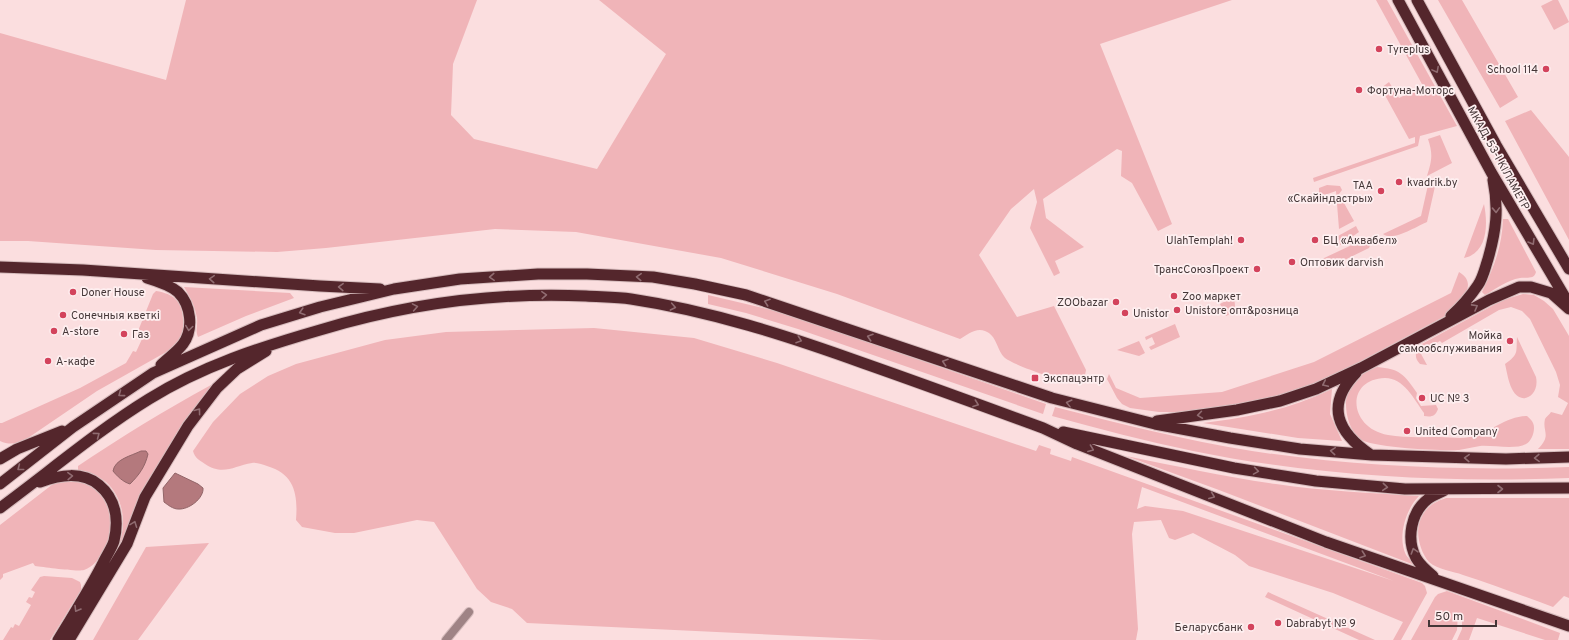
<svg xmlns="http://www.w3.org/2000/svg" width="1569" height="640" viewBox="0 0 1569 640" font-family="Overpass,sans-serif">
<rect width="100%" height="100%" fill="#fbdedf"/>
<path fill="#f0b4b8" fill-rule="evenodd" d="M186,0H477L453,64L451,115L474,139L597,169L666,54L599,0H1232L1100,44L1172,224L1158,231L1132,183L1121,176L1122,151L1117,149L1043,199L1046,218L1084,247L1055,261L1060,273L1054,276L1030,228L1037,202L1034,189L1011,209L979,255L1017,317L1054,306L1086,370L1085,375C1082,378 1079,380 1075,381C1063,383 1014,365 1005,358C997,351 997,335 985,331C976,327 967,335 960,339L837,294L721,258L576,232L495,229L326,248L277,252L156,250L28,241H0V33L166,80Z
M1376,0H1387L1457,126L1420,136L1418,146L1314,182L1313,178L1415,143V137L1409,139L1381,88L1389,82L1399,98L1423,86Z
M1438,0H1462L1518,97L1500,108Z
M1553,0H1558L1569,22L1554,30L1541,6Z
M1531,110L1569,157V240L1505,121Z
M1440,135L1452,163L1427,176C1432,160 1433,154 1428,139Z
M1436,182L1427,222C1417,226 1393,242 1383,234L1421,216L1428,185Z
M1327,185L1340,186L1342,190L1339,194L1354,221L1339,229L1336,191L1319,197V188Z
M1484,204C1488,224 1488,253 1464,258Z
M1503,219H1508L1536,272C1534,280 1526,277 1520,278C1507,280 1496,289 1485,295L1482,292C1494,267 1502,247 1503,219Z
M1356,226L1359,232L1340,245L1338,236Z
M1371,236L1372,241L1369,248L1326,269L1322,259Z
M1459,272C1481,285 1457,305 1445,316L1331,377L1274,399L1249,404L1187,412H1159L1130,408L1122,404L1117,398L1107,379L1109,374L1116,388L1140,398L1222,392L1314,362L1451,293Z
M184,287L290,293L294,298L246,316L198,337C195,331 198,325 197,318C195,306 190,297 184,287Z
M156,291C174,294 182,301 183,319C183,324 184,330 182,335C179,342 173,346 168,351L97,391L25,440C16,444 9,445 0,441V423H2L80,388L126,363L133,351L136,352L142,339L138,331L153,294Z
M1523,294L1534,295L1544,301L1553,309L1569,336V449H1538C1552,435 1542,432 1545,419C1546,417 1550,414 1551,412L1562,415L1568,403L1558,397L1560,385L1556,372L1530,319L1522,311L1511,307L1499,310L1442,343L1440,341L1420,352L1427,365L1420,364C1414,358 1415,352 1420,345L1503,300Z
M708,295L780,312L816,324L1046,404L1043,414L798,329L746,313L708,304Z
M1233,297C1237,307 1235,312 1226,316L1220,304Z
M1175,324L1180,337L1151,350L1149,347L1155,344L1152,337L1146,340L1145,337Z
M594,328L694,338L777,363L1036,451L1039,445L1051,449L1050,454L1071,461L1072,457L1422,583L1425,586L1427,593L1401,640H1393L1403,622L1333,593L1249,566L1235,555L1193,533L1175,540L1169,538L1161,520L1134,522L1132,534L1138,629L1136,640H882L527,623L512,609L491,602L477,589L434,522L417,520L354,533H335L302,527L296,520C298,495 295,474 267,466C263,465 257,462 252,463C234,466 223,476 205,464C199,460 195,458 193,451L213,422L240,394L268,376L296,364L385,340L446,332ZM1142,487L1394,581L1183,511L1145,506L1137,509Z
M1517,337L1536,377C1540,396 1521,407 1512,389C1508,381 1507,372 1505,364C1519,354 1516,353 1517,337Z
M1139,341L1145,353L1139,356L1117,350Z
M1377,367C1400,369 1404,374 1417,393L1416,398L1421,406L1436,405L1438,409C1435,417 1431,417 1424,416V413C1414,399 1404,378 1385,378C1345,379 1348,428 1388,435C1404,438 1423,437 1440,437C1449,437 1460,439 1470,437C1490,433 1506,416 1527,416C1529,418 1532,420 1533,423C1536,429 1532,441 1526,444C1515,450 1493,445 1480,446C1473,447 1466,449 1459,450C1443,451 1372,448 1360,439C1350,431 1346,416 1346,404C1346,384 1361,373 1377,367Z
M211,385L213,390L102,577C114,555 127,537 122,511C120,500 114,489 106,482C98,475 87,474 78,470V466C121,437 165,410 211,385Z
M1332,389L1330,414L1342,441L1298,438L1203,423C1252,417 1287,410 1332,389Z
M1055,407C1120,424 1185,440 1252,451C1357,467 1464,471 1569,467V478C1445,483 1315,476 1193,451C1146,441 1099,429 1052,416Z
M1126,456C1176,466 1225,477 1276,484C1323,491 1371,493 1419,496C1406,509 1397,537 1406,555C1409,559 1413,563 1417,566L1219,490Z
M61,481C72,481 82,480 91,486C101,492 110,504 112,515C114,533 102,564 84,570C76,572 45,567 35,566L33,563L3,574V577L0,580V525L53,484Z
M1446,498H1569V598L1564,596L1553,607C1523,596 1494,585 1463,575C1453,571 1438,570 1429,562C1421,553 1416,536 1419,524C1423,510 1431,503 1446,498Z
M209,543L138,640H93L146,547Z
M44,576L72,578L80,582L81,585V590L50,640H3L11,627L13,628L15,624L19,626L31,605L26,602L29,597L32,598L35,592L31,590L40,577Z
M1447,591L1560,633L1558,640H1545L1477,618L1469,640H1457L1462,629V614L1458,613L1457,630L1452,640H1411L1435,597L1438,594Z
M1268,592L1375,640H1359L1265,597Z"/>
<path fill="#b4797d" stroke="#926568" d="M141,451H146L148,454C145,467 139,475 130,484C123,482 117,476 113,471C115,459 131,456 141,451Z
M175,473L198,484L203,488C204,498 189,510 178,509C173,509 168,505 164,502L163,488Z"/>
<g fill="none" stroke-linecap="round" stroke-linejoin="round">
<defs>
<path id="minor" d="M446,640L469,612"/>
<path id="trunk" d="M1398,0L1491,172L1569,304
M1417,0L1496,145L1569,269
M0,267L83,270L320,286L380,289
M147,278C157,281 170,285 178,292C191,305 194,329 183,344C177,352 168,358 161,365
M1451,316C1461,307 1470,297 1478,285C1483,278 1485,268 1488,259C1496,231 1499,209 1493,180
M1356,373C1325,405 1337,432 1371,455
M1157,421L1237,410L1280,401L1316,389L1361,368L1489,300L1519,287H1531L1551,293L1569,309
M1063,432L1234,468L1316,481L1405,489L1569,488
M0,459L17,449L62,431
M40,482C60,475 82,471 99,485C116,499 119,520 114,541C112,548 106,556 103,563C90,589 73,615 58,640
M0,484L73,427L153,373L261,325L320,307L394,289L460,279L538,274H587L653,277L695,284L746,295L1052,398L1155,424L1230,438L1300,449L1372,455L1506,459L1569,457
M0,508C49,472 97,431 149,399C202,366 261,347 320,330C406,304 497,292 586,296C601,297 617,297 631,299C711,311 788,336 863,363C923,384 983,406 1043,428L1077,444L1326,542L1569,626
M1433,576C1427,571 1420,565 1416,558C1406,539 1411,512 1428,499C1433,495 1440,493 1445,490
M69,640L127,544L145,497L188,426L217,388L237,369L266,351"/>
</defs>
<use href="#minor" stroke="#d6bcbd" stroke-width="10"/>
<use href="#trunk" stroke="#d6bcbd" stroke-width="13"/>
<use href="#minor" stroke="#9f8385" stroke-width="8"/>
<use href="#trunk" stroke="#54262c" stroke-width="11"/>
</g>
<defs><path id="oneway-chevron" d="M-2-3.5L2.5 0L-2 3.5" fill="none" stroke-width="1.6" stroke-linecap="round" stroke-linejoin="round"/></defs>
<g stroke="#906c71">
<use href="#oneway-chevron" transform="translate(1436 70) rotate(62)"/>
<use href="#oneway-chevron" transform="translate(1496 210) rotate(88)"/>
<use href="#oneway-chevron" transform="translate(1532 242) rotate(59)"/>
<use href="#oneway-chevron" transform="translate(492 277) rotate(177)"/>
<use href="#oneway-chevron" transform="translate(639 277) rotate(-177)"/>
<use href="#oneway-chevron" transform="translate(212 279) rotate(-176)"/>
<use href="#oneway-chevron" transform="translate(341 287) rotate(-178)"/>
<use href="#oneway-chevron" transform="translate(544 295) rotate(-3)"/>
<use href="#oneway-chevron" transform="translate(767 302) rotate(-161)"/>
<use href="#oneway-chevron" transform="translate(415 307) rotate(-10)"/>
<use href="#oneway-chevron" transform="translate(673 307) rotate(11)"/>
<use href="#oneway-chevron" transform="translate(1475 307) rotate(-29)"/>
<use href="#oneway-chevron" transform="translate(302 312) rotate(163)"/>
<use href="#oneway-chevron" transform="translate(189 328) rotate(98)"/>
<use href="#oneway-chevron" transform="translate(870 337) rotate(-162)"/>
<use href="#oneway-chevron" transform="translate(799 340) rotate(19)"/>
<use href="#oneway-chevron" transform="translate(945 362) rotate(-162)"/>
<use href="#oneway-chevron" transform="translate(1325 384) rotate(155)"/>
<use href="#oneway-chevron" transform="translate(121 394) rotate(144)"/>
<use href="#oneway-chevron" transform="translate(1069 403) rotate(-166)"/>
<use href="#oneway-chevron" transform="translate(976 404) rotate(20)"/>
<use href="#oneway-chevron" transform="translate(198 411) rotate(-53)"/>
<use href="#oneway-chevron" transform="translate(1200 415) rotate(172)"/>
<use href="#oneway-chevron" transform="translate(97 435) rotate(-37)"/>
<use href="#oneway-chevron" transform="translate(1091 449) rotate(21)"/>
<use href="#oneway-chevron" transform="translate(1333 451) rotate(-175)"/>
<use href="#oneway-chevron" transform="translate(1467 458) rotate(-178)"/>
<use href="#oneway-chevron" transform="translate(1537 458) rotate(178)"/>
<use href="#oneway-chevron" transform="translate(20 468) rotate(142)"/>
<use href="#oneway-chevron" transform="translate(1256 471) rotate(9)"/>
<use href="#oneway-chevron" transform="translate(70 476) rotate(-2)"/>
<use href="#oneway-chevron" transform="translate(1385 487) rotate(5)"/>
<use href="#oneway-chevron" transform="translate(1500 489)"/>
<use href="#oneway-chevron" transform="translate(1212 496) rotate(22)"/>
<use href="#oneway-chevron" transform="translate(134 524) rotate(-69)"/>
<use href="#oneway-chevron" transform="translate(1414 551) rotate(-107)"/>
<use href="#oneway-chevron" transform="translate(1363 555) rotate(19)"/>
<use href="#oneway-chevron" transform="translate(77 609) rotate(121)"/>
</g>
<g fill="#d3435c" stroke="#feeff0" stroke-width="1.5">
<circle cx="1379" cy="49" r="4"/>
<circle cx="1546" cy="69" r="4"/>
<circle cx="1359" cy="90" r="4"/>
<circle cx="1399" cy="182" r="4"/>
<circle cx="1381" cy="191" r="4"/>
<circle cx="1241" cy="240" r="4"/>
<circle cx="1315" cy="240" r="4"/>
<circle cx="1292" cy="262" r="4"/>
<circle cx="1257" cy="269" r="4"/>
<circle cx="73" cy="292" r="4"/>
<circle cx="1174" cy="296" r="4"/>
<circle cx="1116" cy="302" r="4"/>
<circle cx="1177" cy="310" r="4"/>
<circle cx="1125" cy="313" r="4"/>
<circle cx="63" cy="315" r="4"/>
<circle cx="54" cy="331" r="4"/>
<circle cx="124" cy="334" r="4"/>
<circle cx="1510" cy="341" r="4"/>
<circle cx="48" cy="361" r="4"/>
<rect x="1031" y="374" width="8" height="8" rx="2"/>
<circle cx="1422" cy="398" r="4"/>
<circle cx="1407" cy="431" r="4"/>
<circle cx="1278" cy="623" r="4"/>
<circle cx="1251" cy="627" r="4"/>
</g>
<g text-anchor="middle" stroke-width="3.5" stroke-linejoin="round" paint-order="stroke">
<g font-size="11" fill="#443637" stroke="#feeff0" text-anchor="start">
<text x="1387" y="53">Tyreplus</text>
<text x="1538" y="73" text-anchor="end">School 114</text>
<text x="1367" y="94">Фортуна-Моторс</text>
<text x="1407" y="186">kvadrik.by</text>
<text x="1373" y="189" text-anchor="end">ТАА<tspan x="1373" dy="13">«Скайіндастры»</tspan></text>
<text x="1233" y="244" text-anchor="end">UlahTemplah!</text>
<text x="1323" y="244">БЦ «Аквабел»</text>
<text x="1300" y="266">Оптовик darvish</text>
<text x="1249" y="273" text-anchor="end">ТрансСоюзПроект</text>
<text x="81" y="296">Doner House</text>
<text x="1182" y="300">Zoo маркет</text>
<text x="1108" y="306" text-anchor="end">ZOObazar</text>
<text x="1185" y="314">Unistore опт&amp;розница</text>
<text x="1133" y="317">Unistor</text>
<text x="71" y="319">Сонечныя кветкі</text>
<text x="62" y="335">A-store</text>
<text x="132" y="338">Газ</text>
<text x="1502" y="339" text-anchor="end">Мойка<tspan x="1502" dy="13">самообслуживания</tspan></text>
<text x="56" y="365">А-кафе</text>
<text x="1043" y="382">Экспацэнтр</text>
<text x="1430" y="402">UC № 3</text>
<text x="1415" y="435">United Company</text>
<text x="1286" y="627">Dabrabyt № 9</text>
<text x="1243" y="631" text-anchor="end">Беларусбанк</text>
</g>
<g font-size="11" fill="#443637" stroke="#feeff0">
<text transform="translate(1499 158) rotate(61)" y="4">МКАД, 53-І КІЛАМЕТР</text>
</g>
</g>
<path d="M1429 620v6h67v-6" fill="none" stroke="#443637" stroke-width="2"/>
<text x="1435" y="620" font-size="12" fill="#443637" stroke="#feeff0" stroke-width="3" paint-order="stroke">50 m</text>
</svg>
